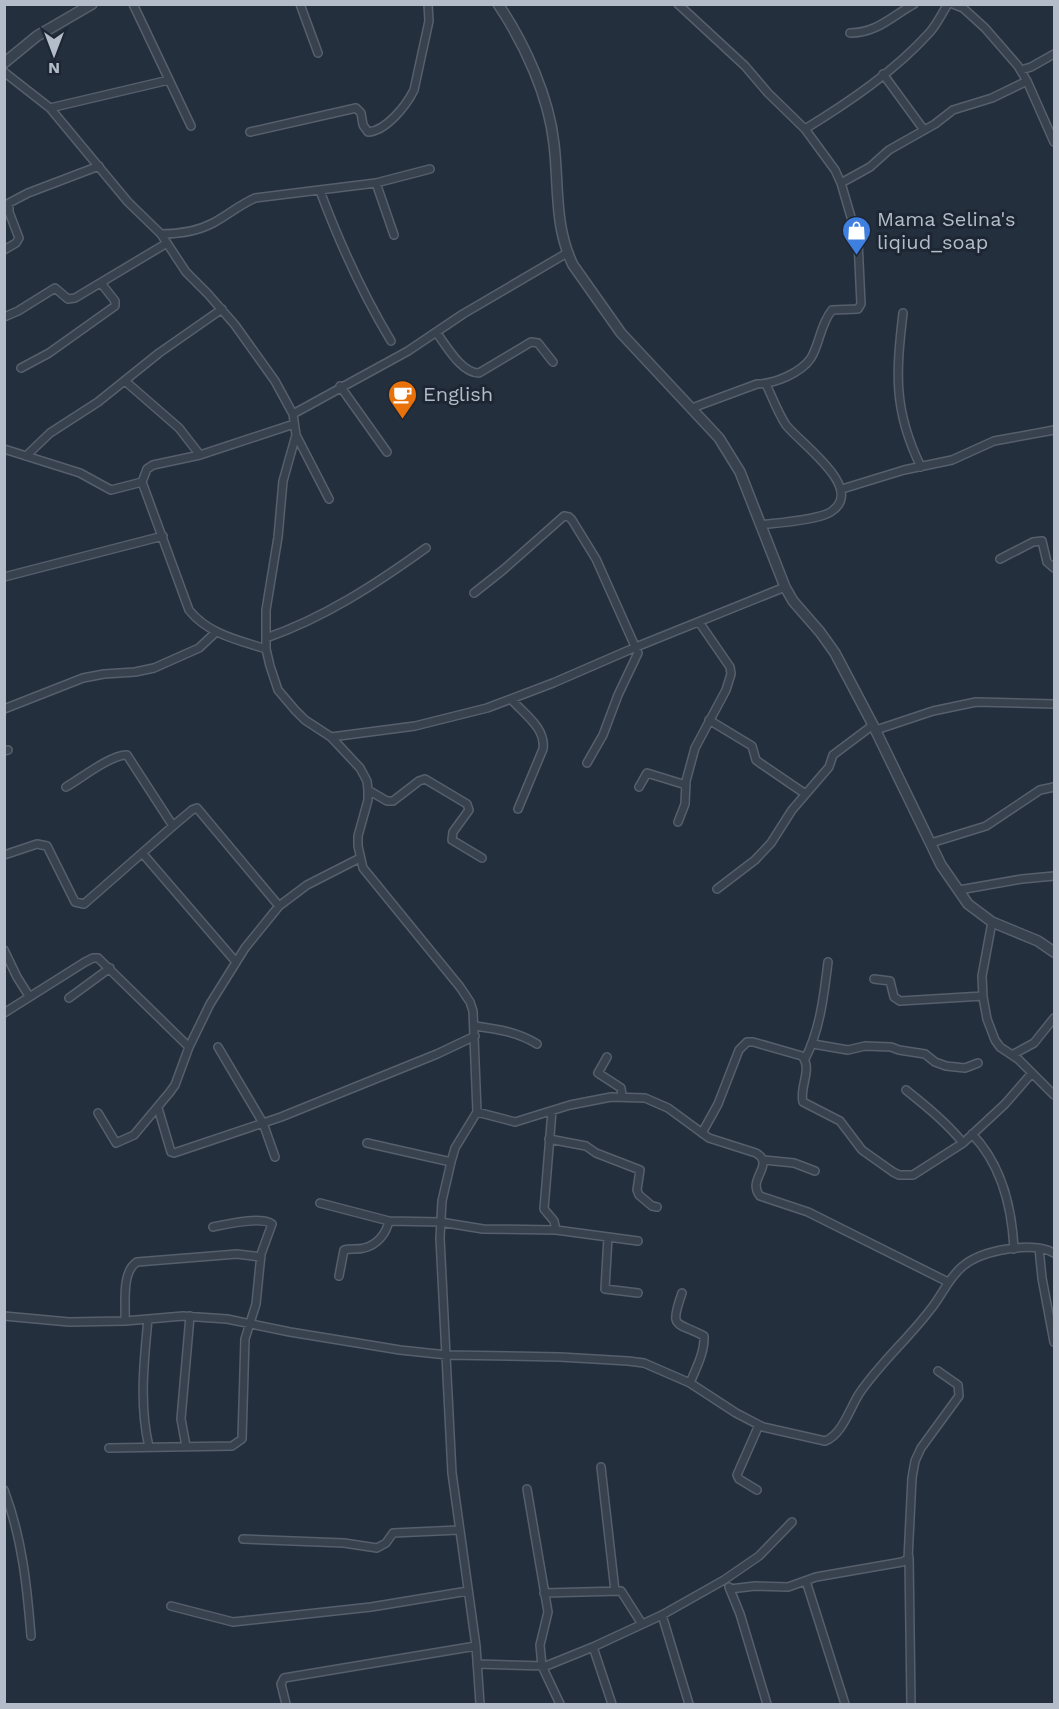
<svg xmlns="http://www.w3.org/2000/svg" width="1059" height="1709" viewBox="0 0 1059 1709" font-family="'Work Sans',sans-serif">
<rect width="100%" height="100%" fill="#242f3e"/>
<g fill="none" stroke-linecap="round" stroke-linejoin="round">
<defs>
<path id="minor" d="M133,4L191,126
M300,4L318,53
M678,4L745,66L768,93L805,129L835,170L841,183L858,241L861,304L858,309L832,310C820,325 820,343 811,358C801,373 774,384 757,384L692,408
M953,4L963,8L985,28L1018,66L1027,81L1054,142
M850,33C877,33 892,16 914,4
M1021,70L1031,67L1054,54
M4,72L50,108L128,202L161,234L186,272L208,294L235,325L275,381L293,414L296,435L283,481L278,537L266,610V649L270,666L278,690L295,710L305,720L331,737L360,768L367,781L368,790V800L358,836V846L363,868L460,987L470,1002L473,1011L477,1112L455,1148L451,1162L442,1201L440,1238L452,1473L476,1646L480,1704
M883,74L924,130
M50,108L169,80
M805,129C849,102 895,71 930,32C937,24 942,13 948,4
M250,132L356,108L361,113L363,125L368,132C386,131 406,106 414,90L429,21L428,4
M376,183L394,235
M841,183L870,167L889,150L935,124L953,110L992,98L1027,81
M320,191C340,244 362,293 391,341
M161,234C179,234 196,232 213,223C228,215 239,205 255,198L376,183L430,169
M4,250L16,243L19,238L9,212V203L28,193L99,166
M903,313C896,373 893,410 921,467
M4,317L18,311L55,288L68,299L75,298L167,243
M436,332C446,345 461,373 479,373L531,342L538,343L553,362
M21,368L49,353L115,306V301L101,283
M125,381L179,428L200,455
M340,386L387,452
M293,414L408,351L463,314L567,253
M296,435L329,499
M4,449L80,473L111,490L142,482
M26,456L50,433L98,402L159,353L222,309
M842,489L904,470L952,460L994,441L1054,430
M760,525C776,523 821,520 832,511C865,488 801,444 786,425C778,413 772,397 766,384
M1000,559L1033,542L1042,541L1047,562L1054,568
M4,577L163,536
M474,593L503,570L564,516L569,517L572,520L596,559L638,653L618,695L603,735L587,763
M266,638C324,618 376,584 426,548
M266,649C238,640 208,634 189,610L142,482L147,469L153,465L200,455L294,424
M511,699C524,714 546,728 543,749L518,809
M4,709L83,678L104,674L135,672L154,668L199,648L216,632
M709,720L752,746L756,760L760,763L804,793
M876,730L933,711L976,702L1054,704
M331,737L415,726L487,708L553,683L636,647L785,587
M4,751L8,750
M66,787C80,779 112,754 127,755L173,826
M639,787L647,773L686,785
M368,790L387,801H393L419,781L425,779L467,804L469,810L453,832L452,840L482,858
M678,822L685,804L686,781L695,748L726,690L731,674L730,667L699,622
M931,843L986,826L1040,790L1054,787
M143,854L236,962
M4,855L37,844L47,846L75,902L84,904L173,826L192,810L197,808L279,906
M717,889L755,860L771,843L792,810L829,767L833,755L873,725
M959,890L1022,879L1054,876
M992,922L982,976L983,997L987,1019L995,1040L1000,1047L1018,1059L1054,1095
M4,950L17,977L29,996
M874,979L890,981L894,997L900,1001L983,996
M69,998L110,968
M4,1013L85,962L93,958H98L189,1047
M475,1026C497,1029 518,1032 537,1044
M813,1044L848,1050L865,1046L891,1047L899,1050L925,1054L935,1062L946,1066L965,1068L978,1063
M218,1047L263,1123L275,1157
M1012,1055L1034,1043L1054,1018
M607,1057L598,1073L621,1088L622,1096
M805,1059C820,1030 824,995 828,962
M906,1090C926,1106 947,1123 963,1143
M158,1108L171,1152L174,1153L281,1117L437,1054L475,1036
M552,1111L544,1209L554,1221L556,1230
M477,1112L515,1122L570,1105L611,1097L645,1098L668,1108L709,1138L756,1153C776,1165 746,1179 760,1196L808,1212L948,1282
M98,1113L116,1143L134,1135L170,1092L175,1085L189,1047L210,1004L245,948L279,906L307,885L360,858
M702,1133L718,1104L739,1050L747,1042H753L802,1056C813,1069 799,1087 803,1102L840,1121L862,1150L893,1172L899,1175H913L963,1143L1005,1104L1032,1073
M972,1134C1001,1164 1012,1208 1014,1249
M549,1139L586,1146L596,1153L640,1170L637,1190L639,1195L652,1206L657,1207
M367,1143L451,1162
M764,1160L794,1163L815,1171
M320,1203L389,1221L440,1222L483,1229L556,1230L638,1241
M608,1237L605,1289L638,1293
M1039,1248L1042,1278L1054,1342
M339,1276L344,1250C350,1248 357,1250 364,1248C377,1245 386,1234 389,1221
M682,1293C669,1330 676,1321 704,1336C705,1352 696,1368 690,1383
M4,1316L69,1322L125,1321L183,1316L227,1319L290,1332L400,1350L447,1355L560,1357L628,1361L644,1363L690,1383L736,1413L763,1427L825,1441C842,1435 850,1408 859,1394C880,1363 908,1339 930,1310C942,1296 948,1278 963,1266C982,1250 1032,1241 1054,1253
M148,1319C144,1361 139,1405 149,1447
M125,1321C126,1304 121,1272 137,1262L237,1254L261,1257
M186,1446L181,1419L190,1316
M109,1448L232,1446L242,1439L245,1339L256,1304L261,1254L272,1224C261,1216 227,1224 213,1227
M601,1467L615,1591
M527,1489L548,1612L540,1645L542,1666L560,1704
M4,1490C22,1537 27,1586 31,1636
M757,1490L739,1479L737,1475L759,1425
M243,1539L344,1543L377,1548L386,1543L393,1533L459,1530
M909,1557L911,1704
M806,1581L845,1704
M729,1587L740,1614L767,1704
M730,1589L755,1586L788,1587L816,1577L902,1562L908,1559L912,1478L915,1461L921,1448L959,1396L958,1385L938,1371
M544,1593L621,1591L642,1624
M171,1606L233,1622L371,1607L468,1591
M662,1615L689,1704
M593,1647L612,1704
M477,1664L546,1666L593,1647L662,1615L724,1580L759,1556L792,1522
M286,1704L281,1684L284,1678L476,1646"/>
<path id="tertiary" d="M498,4C525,44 549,97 554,144C559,186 554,226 573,265L621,333L719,438L740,472L785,587L793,601L820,632L835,653L873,725L941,865L968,904L992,922L1038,941L1054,952
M4,63L37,36L92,4"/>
</defs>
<use href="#minor" stroke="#565f6c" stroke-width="10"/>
<use href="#tertiary" stroke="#565f6c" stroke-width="12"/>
<use href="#minor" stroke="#38414e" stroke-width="7"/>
<use href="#tertiary" stroke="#38414e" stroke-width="9"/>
</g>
<defs>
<symbol id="shop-pin" viewBox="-11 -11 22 30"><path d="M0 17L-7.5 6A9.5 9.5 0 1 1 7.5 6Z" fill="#3f7fe0" stroke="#1d2633"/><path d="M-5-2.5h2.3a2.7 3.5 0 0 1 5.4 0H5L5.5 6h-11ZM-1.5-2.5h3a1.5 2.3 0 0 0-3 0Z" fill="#fff"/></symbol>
<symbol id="cafe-pin" viewBox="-11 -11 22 30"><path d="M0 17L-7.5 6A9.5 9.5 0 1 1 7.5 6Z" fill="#e8710a" stroke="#1d2633"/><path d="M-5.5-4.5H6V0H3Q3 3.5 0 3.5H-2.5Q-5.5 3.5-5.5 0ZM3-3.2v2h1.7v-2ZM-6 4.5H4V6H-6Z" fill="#fff"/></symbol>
</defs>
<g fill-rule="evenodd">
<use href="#shop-pin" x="840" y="214" width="33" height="45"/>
<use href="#cafe-pin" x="386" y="378" width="33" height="45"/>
</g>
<g text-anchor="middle" stroke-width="6" stroke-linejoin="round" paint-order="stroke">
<g font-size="20" fill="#b4bcc9" stroke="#1d2633" text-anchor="start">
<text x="877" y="226">Mama Selina's<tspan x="877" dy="23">liqiud_soap</tspan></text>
<text x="423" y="401">English</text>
</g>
</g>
<rect width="1059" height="1709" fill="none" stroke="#b4bcc9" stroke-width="12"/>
<g transform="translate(54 54) rotate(180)" stroke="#1d2633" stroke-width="4.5" paint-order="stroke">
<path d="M0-4.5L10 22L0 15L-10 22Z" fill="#b4bcc9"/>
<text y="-9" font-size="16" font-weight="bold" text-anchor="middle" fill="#b4bcc9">N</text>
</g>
</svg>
